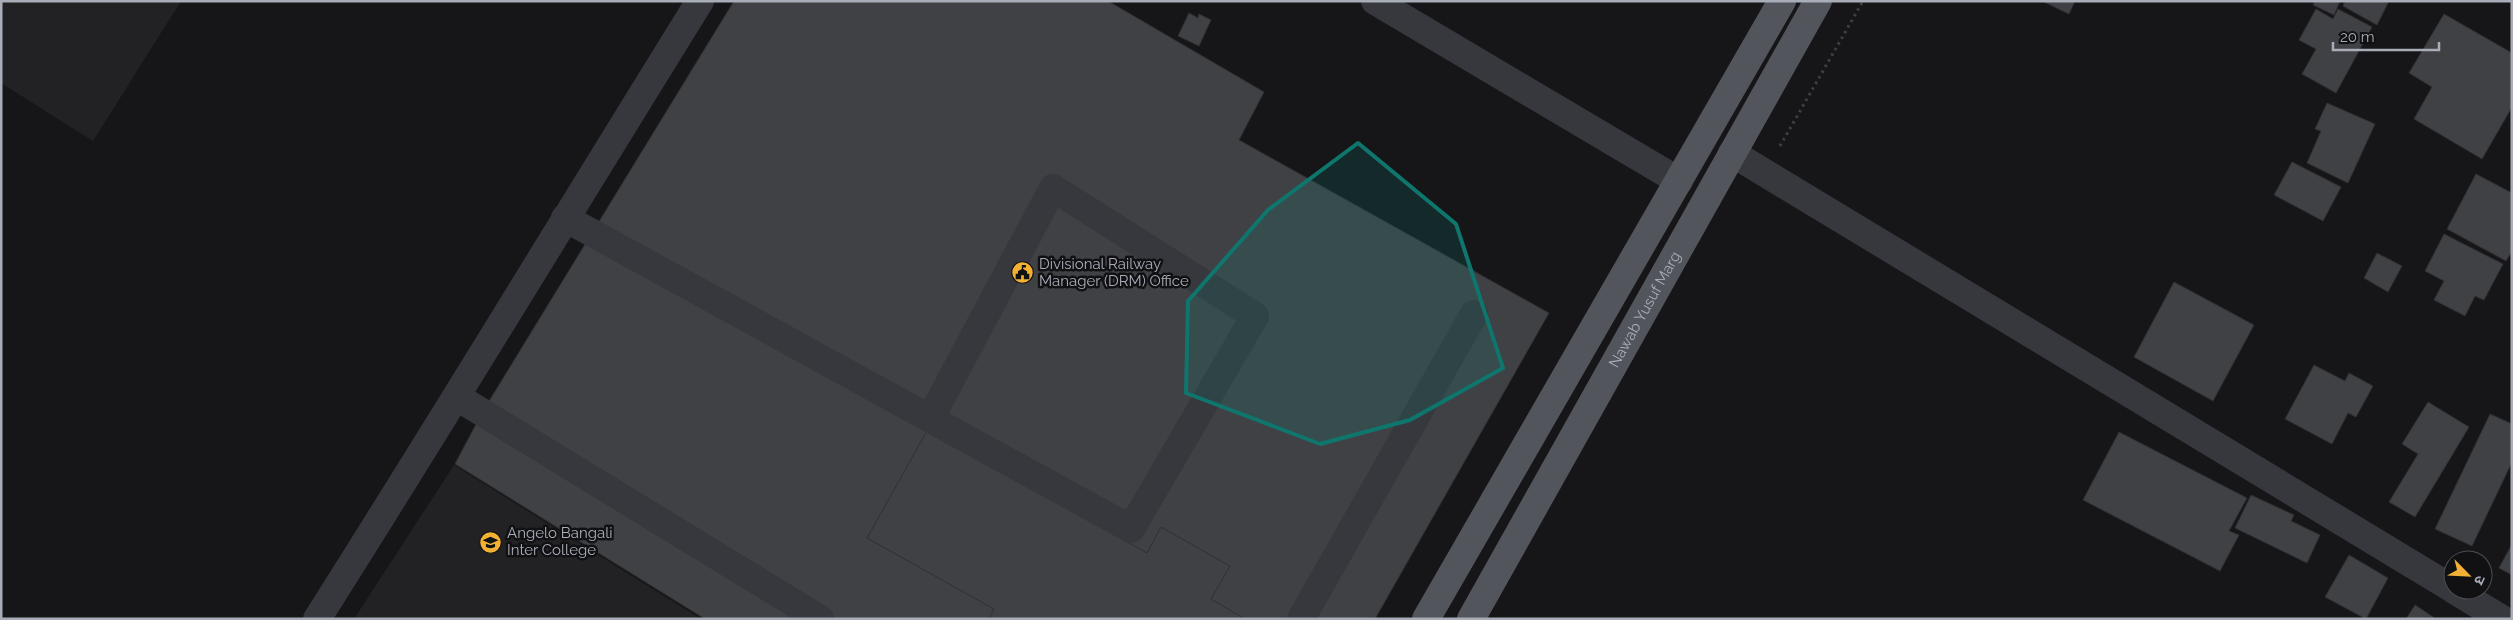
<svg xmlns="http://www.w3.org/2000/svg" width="2513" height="620" viewBox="0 0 2513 620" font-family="Raleway,'Noto Sans Devanagari',sans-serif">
<rect width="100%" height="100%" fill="#161618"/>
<path fill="#222225" d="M1,1H181L93,141L1,83Z
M454,465L701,619H354Z"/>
<path fill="#404145" stroke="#303034" d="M734,1H1108L1264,92L1239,140L1549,313L1375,619H705L455,464L483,411Z
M2042,1H2075L2069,14Z
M2315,1H2340L2334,15L2313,5Z
M2345,1H2389L2377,25L2343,6Z
M2316,9L2333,19L2338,9L2372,27L2336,93L2302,74L2316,49L2299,40Z
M1189,13L1198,18L1199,14L1211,20L1199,46L1178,36Z
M2444,14L2512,53V107L2482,159L2414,119L2432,87L2409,73Z
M2327,103L2375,124L2348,183L2307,163L2321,131L2315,129Z
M2292,162L2341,187L2323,221L2274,195Z
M2476,174L2512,193V251L2506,261L2447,229Z
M2444,234L2503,264L2484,300L2475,296L2465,316L2434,300L2444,281L2425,271Z
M2377,253L2402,266L2388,292L2364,278Z
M2174,282L2254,325L2213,401L2134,357Z
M2314,365L2345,381L2349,373L2373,386L2356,417L2348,413L2332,444L2285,419Z
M2428,402L2469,427L2415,517L2389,502L2418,454L2402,444Z
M2490,414L2512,424V462L2472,546L2435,529Z
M928,429L1147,553L1161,527L1230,566L1211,599L1245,619H989L994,609L867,538Z
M2119,432L2247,498L2229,531L2239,535L2220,571L2083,500Z
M2251,495L2294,515L2291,521L2320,535L2307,563L2235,528Z
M2512,544V575L2499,568Z
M2349,555L2388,578L2366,619L2325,597Z
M2415,605L2436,619H2406Z"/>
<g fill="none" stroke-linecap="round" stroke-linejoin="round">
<path stroke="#3d3f44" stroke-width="3" stroke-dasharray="2.5 4" stroke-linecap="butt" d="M1780,146L1863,1"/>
<path stroke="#37383d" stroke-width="28" d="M1375,1L1679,181
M1732,153L2453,589
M565,218L1131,529L1255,316L1053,188L931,417
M457,397L820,619
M2454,590L2502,619
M317,619C447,414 572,207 700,1
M1301,619L1474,314"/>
<g stroke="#53555c" stroke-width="28">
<path d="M1426,619L1782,1"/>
<path id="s1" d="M1471,619L1818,1"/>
</g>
</g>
<path fill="#0f766e" fill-opacity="0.2" stroke="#0f766e" stroke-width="4" stroke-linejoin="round" d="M1358,143L1456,224L1503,368L1410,420L1320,444L1186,393L1188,301L1268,210Z"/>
<defs>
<symbol id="civic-disc" viewBox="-11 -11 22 22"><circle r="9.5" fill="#f2b134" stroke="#111113"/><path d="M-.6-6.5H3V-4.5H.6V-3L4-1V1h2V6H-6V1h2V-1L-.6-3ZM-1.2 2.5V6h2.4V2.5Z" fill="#111"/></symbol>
<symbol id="school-disc" viewBox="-11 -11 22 22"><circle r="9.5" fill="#f2b134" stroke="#111113"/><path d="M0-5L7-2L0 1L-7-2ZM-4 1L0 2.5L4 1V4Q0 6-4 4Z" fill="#111"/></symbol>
</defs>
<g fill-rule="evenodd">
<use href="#civic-disc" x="1010" y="260" width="25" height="25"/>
<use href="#school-disc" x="478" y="530" width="25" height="25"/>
</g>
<g text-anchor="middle" stroke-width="5" stroke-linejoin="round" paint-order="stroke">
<g font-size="15" fill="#a8adb8" stroke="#111113" text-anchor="start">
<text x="1039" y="269">Divisional Railway<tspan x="1039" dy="17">Manager (DRM) Office</tspan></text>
<text x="507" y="538">Angelo Bangali<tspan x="507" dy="17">Inter College</tspan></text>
</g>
<g font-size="15" fill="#a8adb8" stroke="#111113">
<text dy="5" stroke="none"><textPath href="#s1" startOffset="355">Nawab Yusuf Marg</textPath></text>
</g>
</g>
<rect width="2513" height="620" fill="none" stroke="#a8adb8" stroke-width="5"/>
<g transform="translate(2468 575) rotate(114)"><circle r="24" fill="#111113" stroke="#4d4f55"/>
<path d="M0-4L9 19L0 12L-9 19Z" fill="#f2b134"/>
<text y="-8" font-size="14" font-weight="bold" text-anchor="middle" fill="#a8adb8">उ</text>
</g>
<path d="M2333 42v8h106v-8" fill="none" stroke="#a8adb8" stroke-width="2.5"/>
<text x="2340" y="42" font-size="15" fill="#a8adb8" stroke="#111113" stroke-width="4" paint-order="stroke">20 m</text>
</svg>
